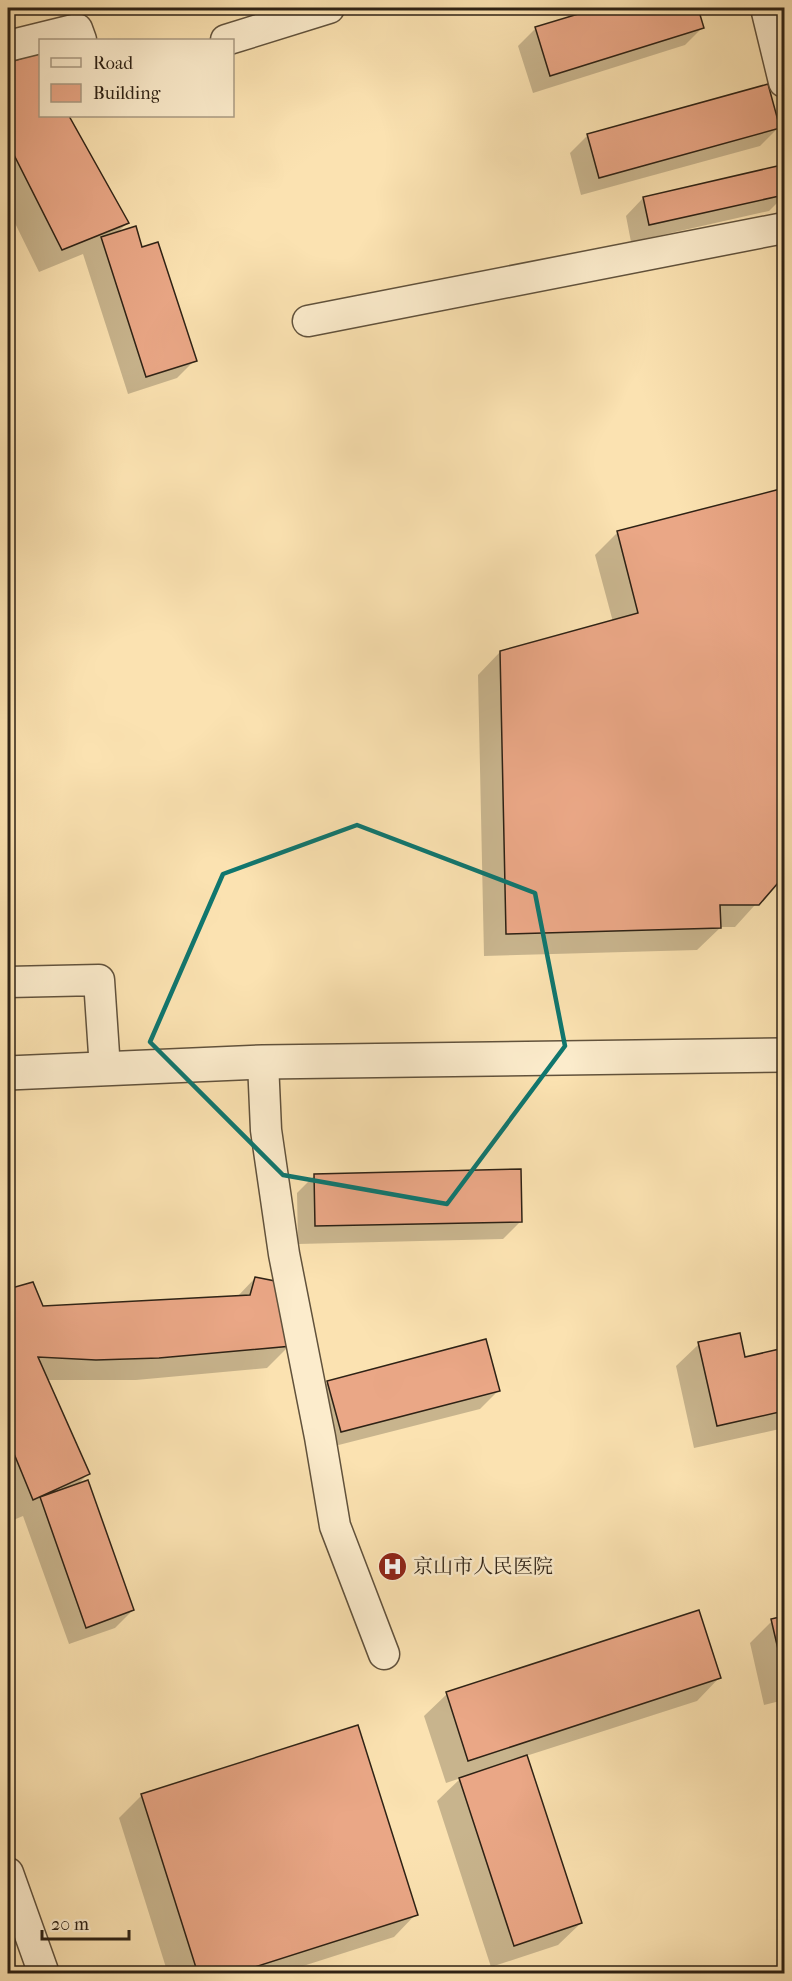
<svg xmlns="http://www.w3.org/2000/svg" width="792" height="1981" viewBox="0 0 792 1981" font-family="'IM FELL French Canon','Noto Serif SC',serif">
<rect width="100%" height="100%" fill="#fbe2b1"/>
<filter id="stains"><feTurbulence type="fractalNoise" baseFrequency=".00333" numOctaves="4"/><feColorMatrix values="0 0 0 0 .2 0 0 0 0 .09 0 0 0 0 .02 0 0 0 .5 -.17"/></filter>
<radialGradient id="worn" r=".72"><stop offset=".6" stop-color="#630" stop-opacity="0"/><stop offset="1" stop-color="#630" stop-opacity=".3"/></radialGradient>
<path fill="#0003" d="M603,8H697L703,27L685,45L533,93L518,46L536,28Z
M40,54V116H67L127,223L116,234L141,249L195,360L177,378L128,394L83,254L39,272L8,209V65Z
M778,128L760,146L581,195L570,153L588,135Z
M781,167L784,182V196L769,211L631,242L626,216L643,198Z
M784,490V873L735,927H721L697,950L484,956L478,675L500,652L613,622L595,555L618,532Z
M315,1175L521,1221L503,1239L298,1244L297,1193Z
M255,1278L290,1345L267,1368L136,1380H47L88,1474L77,1485L133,1610L115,1628L69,1644L23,1516L11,1521L8,1514V1291L32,1284L42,1308L237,1297Z
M699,1344L744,1359L784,1350V1428L694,1448L676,1366Z
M328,1382L498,1391L480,1409L323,1449L310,1400Z
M784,1618V1700L764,1705L750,1643L772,1621Z
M719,1678L697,1701L526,1756L581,1923L558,1945L491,1967L437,1801L461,1778L446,1783L424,1716L447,1694Z
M142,1795L416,1914L394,1937L278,1974H168L119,1818Z"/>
<path fill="#eaa786" stroke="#2e2215" stroke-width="1.5" d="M598,8H698L704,28L550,76L535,27Z
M40,52V116H69L129,223L62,250L8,143V63Z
M768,84L780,128L599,178L587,134Z
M782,165L784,195L649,225L643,197Z
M136,226L142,247L158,242L197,361L146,377L101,237Z
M784,488V876L759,905H720L721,928L506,934L500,651L638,613L617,531Z
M521,1169L522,1222L315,1226L314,1174Z
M255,1277L285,1283L292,1346L159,1358L96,1360L38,1357L90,1474L33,1500L8,1439V1289L33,1282L43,1306L250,1295Z
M740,1333L745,1357L784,1348V1411L717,1426L698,1342Z
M486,1339L500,1391L341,1432L327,1381Z
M88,1480L134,1610L86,1628L40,1497Z
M699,1610L721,1678L468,1761L446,1692Z
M784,1616V1675L771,1619Z
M358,1725L418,1915L233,1974H198L141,1794Z
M527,1755L582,1923L514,1946L459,1778Z"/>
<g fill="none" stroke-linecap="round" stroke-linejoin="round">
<defs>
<path id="minor" d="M766,8L784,82
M226,40L329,8
M8,46L77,29L81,40
M308,321L784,228
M8,982L99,980L105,1069
M263,1062L266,1130L284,1254L320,1437L335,1526L384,1654
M8,1873L44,1974"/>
<path id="tertiary" d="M8,1073L263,1062L784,1055"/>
</defs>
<use href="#minor" stroke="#61523c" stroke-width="33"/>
<use href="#tertiary" stroke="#61523c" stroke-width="36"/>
<use href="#minor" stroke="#fceccc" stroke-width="30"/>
<use href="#tertiary" stroke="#fceccc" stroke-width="33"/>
</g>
<path fill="none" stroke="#0f766e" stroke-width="4.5" stroke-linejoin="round" d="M357,825L535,893L565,1046L447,1204L283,1175L150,1042L223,874Z"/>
<defs>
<symbol id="hospital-disc" viewBox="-11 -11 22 22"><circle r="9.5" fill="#8f2418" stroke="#fceccc"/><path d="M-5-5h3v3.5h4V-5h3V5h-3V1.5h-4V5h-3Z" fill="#fff"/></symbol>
</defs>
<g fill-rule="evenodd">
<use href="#hospital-disc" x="376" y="1550" width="33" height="33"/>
</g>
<g text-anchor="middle" stroke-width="5" stroke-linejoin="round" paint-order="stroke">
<g font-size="20" fill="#2e2215" stroke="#fceccc" text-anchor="start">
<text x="413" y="1573">京山市人民医院</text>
</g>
</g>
<rect width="792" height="1981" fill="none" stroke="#fbe2b1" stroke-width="30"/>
<rect x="9" y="9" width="774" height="1963" fill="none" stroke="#2e2215" stroke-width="3"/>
<rect x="15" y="15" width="762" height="1951" fill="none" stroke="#2e2215" stroke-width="1.5"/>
<rect x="39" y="39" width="195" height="78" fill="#fceccc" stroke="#aa9b83" stroke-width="1.5"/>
<rect x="51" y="58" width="30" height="9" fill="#fceccc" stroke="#aa9b83" stroke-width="1.5"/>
<text x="93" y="69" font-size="18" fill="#2e2215">Road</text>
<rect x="51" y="84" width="30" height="18" fill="#eaa786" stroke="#aa9b83" stroke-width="1.5"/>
<text x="93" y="99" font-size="18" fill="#2e2215">Building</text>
<path d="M42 1930v9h87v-9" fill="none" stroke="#2e2215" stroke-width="3"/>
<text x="51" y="1930" font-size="18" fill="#2e2215" stroke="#fceccc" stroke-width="4.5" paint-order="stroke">20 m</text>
<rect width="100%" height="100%" filter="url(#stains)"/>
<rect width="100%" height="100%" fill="url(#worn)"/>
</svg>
